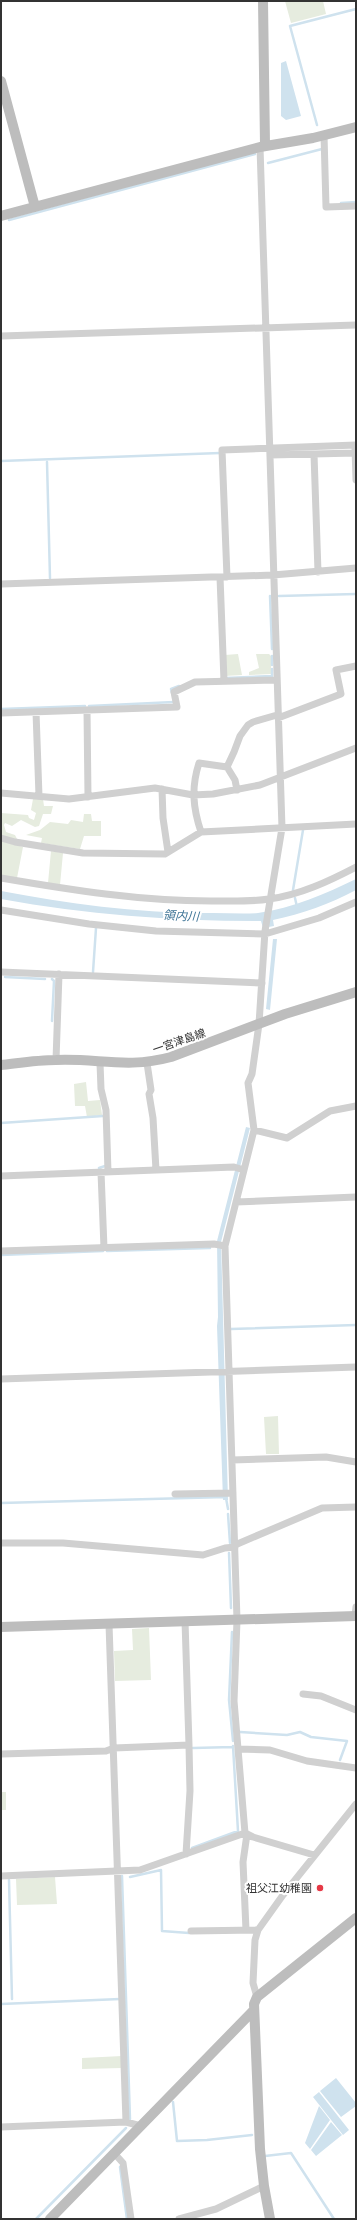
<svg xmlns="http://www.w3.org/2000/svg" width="357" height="2220" viewBox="0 0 357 2220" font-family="Inter,'Noto Sans JP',sans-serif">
<rect width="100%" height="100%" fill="#fff"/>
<path fill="#e6ecdf" d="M285,1H323L326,14L291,23Z
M238,654L242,675L224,676L225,655Z
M256,654H269L271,656V674L249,675V672L259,668Z
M33,799H43L44,806H53L51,814H43L39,826L35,827L21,820L12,826L5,823L4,825L6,832L15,835L17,839L15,840L1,835V813L28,815L29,818L34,820L36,813L31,810Z
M84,814H91L92,821H101V836H84L80,849L41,843L42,838L26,835L40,830L50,822L68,824L71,820L83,822Z
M1,841L23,847L17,878L1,876Z
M51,851L63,853L60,885L48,883Z
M86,1082L88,1101L100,1100L102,1115L87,1117L85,1106H75L74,1084Z
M278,1416L279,1454H266L264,1417Z
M149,1628L151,1680L115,1681L114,1651L133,1650L132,1629Z
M1,1792H6V1810H1Z
M55,1877L57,1904L17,1905L16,1879Z
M122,2056V2068L82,2069V2058Z"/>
<path fill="#cfe2ee" d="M286,61L301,116L286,120L281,116V63Z
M356,879V890C330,904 302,914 273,920L274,926L263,928L261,921C173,921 88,915 1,899V891C71,904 142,914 213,913C228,913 244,914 258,913C293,908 325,894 356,879Z
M273,939H277L270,1010L266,1009Z
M246,1127L250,1128L221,1242L228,1500H223L217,1326L218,1317L217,1241Z
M336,2078L356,2103V2106L341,2117L320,2091Z
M319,2092L349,2130L343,2135L313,2097Z
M319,2106L330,2120L310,2149L305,2143Z
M331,2122L342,2135L316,2156L311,2150Z"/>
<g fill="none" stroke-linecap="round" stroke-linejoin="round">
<path stroke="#cfe2ee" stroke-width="2.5" d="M317,125L290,26L356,9
M268,163L322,149
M341,203L356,202
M9,220L255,154
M1,461L220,453
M47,462L50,578
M270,596L272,649
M279,596L356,594
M272,656V665
M226,678L272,676V669
M172,693L171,689L179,686
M89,706L174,702
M1,709L85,706
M293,890L303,830
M295,898L297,907
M93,972L96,928
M5,977L45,979
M52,979L54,981L52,1021
M1,1123L103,1116
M99,1168L105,1166
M107,1251L210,1248
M1,1255L103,1251
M231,1329L356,1325
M226,1498L228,1509
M1,1503L226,1497
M228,1514L230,1543
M229,1553L231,1608
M232,1632L229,1700L233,1741
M240,1732L287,1735L300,1732L311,1737L347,1741L340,1760
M193,1748L233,1747
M192,1848L238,1831L233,1746
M122,1876L130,2119
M130,1877L161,1870L162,1931L189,1933
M9,1880L12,1999
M1,2004L120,1999
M173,2102L177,2141L207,2140L252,2135
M265,2156L291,2153L334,2219
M120,2167L127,2219
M36,2219L126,2128"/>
<path stroke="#d0d0d0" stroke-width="7" d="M324,135L326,207L356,206
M1,336L356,325
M355,448L356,480
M314,454L318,572
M270,455L356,453
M220,577L224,681
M227,577L222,450L356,445
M1,584L273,575L356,568
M87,710L88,797
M36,712L39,796
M1,713L177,707L174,692L195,682L276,680
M278,718L341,694L336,670L356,666
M162,789L163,818L168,852
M237,790L235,780L227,767L234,752L240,736L248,725L253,722L277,715
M1,793L69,799L155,788L193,795L213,794L260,785L356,748
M201,832C193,808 191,788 199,763L227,767
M1,838L15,842L83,853L165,854L201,832L356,824
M1,878C71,890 140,901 211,901C230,901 250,902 269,899C300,895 329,881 356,867
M1,910L89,924L156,931L265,934L319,918L356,902
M1,972L262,983
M56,1060L59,974
M100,1063L101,1089L106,1110L108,1172
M147,1063L151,1090L149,1094L153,1118L156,1170
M254,1130L287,1138L330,1111L356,1106
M101,1172L104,1248
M1,1176L234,1167L244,1170
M236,1202L356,1197
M1,1251L214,1244L225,1246
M1,1379L356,1367
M232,1460L326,1457L356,1462
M175,1494L233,1493
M1,1543H63L203,1555L225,1548L235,1547
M235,1545L322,1508L356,1507
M355,1616L356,1607
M109,1624L126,2122
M303,1694L321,1696L356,1710
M238,1749L270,1750L307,1761L356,1768
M1,1754L106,1751L114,1748L189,1745L185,1621
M245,1833L234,1701L237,1620L225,1246L254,1130L248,1083L252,1074L259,1024L265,931L282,828L260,147
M186,1854L190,1791L189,1745
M1,1876L140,1870L245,1833L253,1837L314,1855
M246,1930L243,1862L247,1834
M191,1931L258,1930
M257,1997L253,1983L255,1940L258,1930L283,1895L356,1804
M1,2127L126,2122L141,2126
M114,2153L123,2163L131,2219
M179,2219L216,2209L264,2186"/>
<path stroke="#bdbdbd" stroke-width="10" d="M263,1L265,145
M1,81L35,207
M1,216L260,147L313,138L356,127
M1,1065C19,1063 38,1060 56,1060C98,1058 127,1069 171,1057L285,1014L356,992
M1,1627L356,1616
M50,2219L253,2011
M270,2219L264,2186L260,2149L254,2004L257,1997L356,1918"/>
</g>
<circle fill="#e63946" stroke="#fff" stroke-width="1.5" cx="320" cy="1888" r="4"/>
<g text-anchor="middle" stroke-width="4" stroke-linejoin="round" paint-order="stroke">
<g font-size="11" fill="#333" stroke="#fff">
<text transform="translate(179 1041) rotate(-19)" y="4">一宮津島線</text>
</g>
<g font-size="11" fill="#333" stroke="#fff" text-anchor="end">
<text x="312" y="1892">祖父江幼稚園</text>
</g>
<g font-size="12" font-style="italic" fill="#3f7597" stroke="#fff">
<text transform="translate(181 916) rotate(3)" y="4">領内川</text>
</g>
</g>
<rect width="357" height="2220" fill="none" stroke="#333333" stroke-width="4"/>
</svg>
